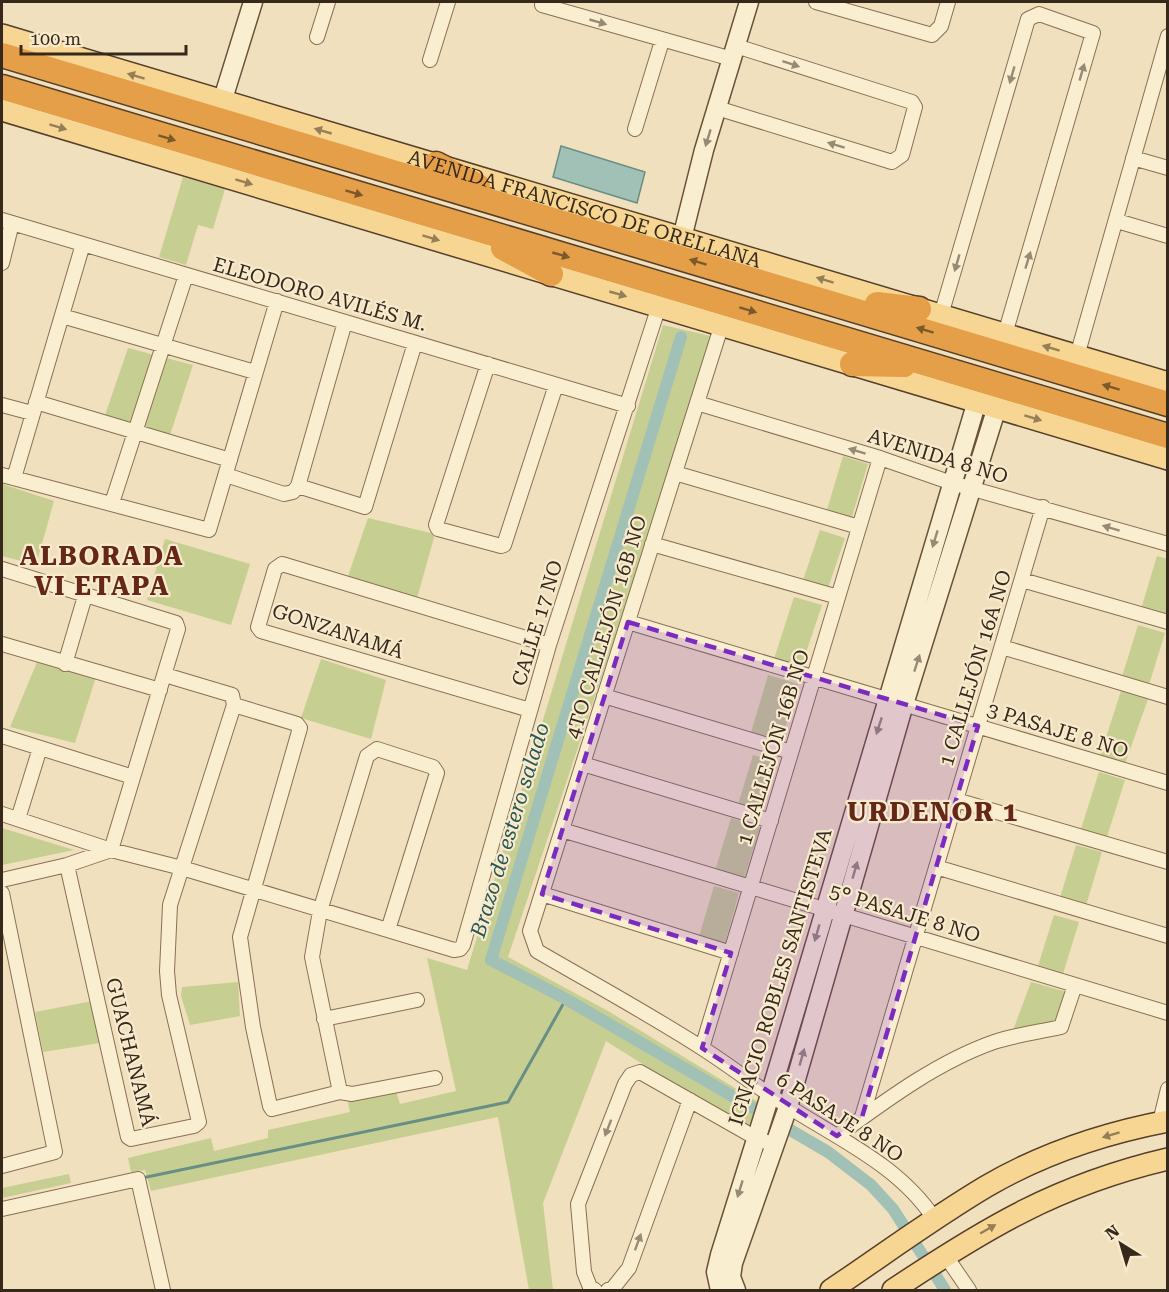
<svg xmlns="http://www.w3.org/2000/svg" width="1169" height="1292" viewBox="0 0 1169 1292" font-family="'Roboto Serif',serif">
<rect width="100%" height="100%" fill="#f0e0bd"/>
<path fill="#c7ce91" d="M183,177L225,189L213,229L198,225L186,265L159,257Z
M663,325L715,337L508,957L608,1011L763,1105L752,1133L606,1041L543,1203L553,1290H529L498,1117L151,1191L145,1170L131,1172L128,1158L211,1138L214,1151L268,1138V1130L350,1112L347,1098L395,1088L400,1104L456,1091L427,958L467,970Z
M128,348L193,365L170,435L104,418Z
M843,456L868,464L851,520L826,513Z
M2,484L54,501L36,565L2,556Z
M368,518L435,534L416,602L346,582Z
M820,530L845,538L827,591L802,583Z
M165,539L250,564L231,625L147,600Z
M1157,556L1167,559V617L1141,609Z
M794,597L822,605L801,668L774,659Z
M1138,625L1165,633L1148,688L1121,680Z
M321,659L386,680L371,739L301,718Z
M37,662L96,677L75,743L10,727Z
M768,675L798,684L780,745L750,736Z
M1121,691L1148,699L1125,764L1100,756Z
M753,755L778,762L762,815L737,808Z
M1099,772L1125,780L1106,840L1080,832Z
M731,818L760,827L743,882L714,874Z
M2,828L74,850L2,865Z
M1076,845L1102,852L1085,909L1059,901Z
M714,886L739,893L724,947L698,940Z
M1054,915L1079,922L1062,977L1037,969Z
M238,982L240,1016L190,1025L181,996L182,987Z
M1031,982L1067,992L1057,1022L1028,1026L1012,1033Z
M93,1001L100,1043L43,1052L35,1012Z
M69,1174L71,1183L2,1198V1188Z"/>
<path fill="#a1c1b7" stroke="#688e85" stroke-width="1.5" d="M561,146L645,172L637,203L553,177Z"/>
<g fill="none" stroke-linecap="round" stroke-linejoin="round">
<path stroke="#688e85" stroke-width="3" d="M142,1178L508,1102L566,999"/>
<path stroke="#a1c1b7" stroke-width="12" d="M681,337L491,960L566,999L828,1152L871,1185L893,1209L945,1290"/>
<defs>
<path id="street" d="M543,2L542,5L732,59
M816,2L932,35L941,26L948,2
M317,37L328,2
M430,60L448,2
M717,108L892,162L902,155L915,107L912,102L736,46
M635,129L662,41
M1133,158L1168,168
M2,220L628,406
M1117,221L1168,236
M2,263L12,223
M941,315L1028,19L1039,14L1093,33L1005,334
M62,316L255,372
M722,324L530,931L537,951C592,983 649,1014 702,1048C732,1067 759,1089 789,1107C841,1140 901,1167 935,1220
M1077,356L1168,36
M488,364L436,525L438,529L501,546L504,545L556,385
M36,402L230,460
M697,403L880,458L952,483L1168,544
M2,405L32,413
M675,473L859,527
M2,475L209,530L277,301
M226,475L284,494L293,492L298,486
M14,478L83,244
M298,486L365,507L415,343
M298,486L345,322
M112,503L186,275
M652,544L838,597
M2,569L176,623L178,629L111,850L67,865L2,880
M1022,580L1168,622
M628,622L1168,783
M2,644L160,690
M1002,647L1168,697
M65,664L85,596
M165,675L232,695L234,705
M604,696L791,752
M234,705L297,724L300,728L240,937L253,1027L270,1106L272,1109L340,1092
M530,710L261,631L258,627L275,569L282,564L549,645
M2,736L133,777
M583,764L771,821
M956,800L1168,862
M2,814L111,850L182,868L454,950L460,949L463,945L549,645L659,306
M18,819L40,748
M562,830L1168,1013
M67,865L128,1137L131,1139L194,1126L199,1122L169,995L167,971L170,905L234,705
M936,867L1168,936
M2,893L55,1152L2,1166
M542,894L731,953
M324,1019L417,1000
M702,1048L880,458
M340,1092L312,957L320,911L367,756L377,749L433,767L437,773L388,930
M340,1092L352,1094L435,1078
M862,1117L1043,507
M1160,1122L1168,1089
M837,1136C885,1101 937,1062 994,1042C1015,1035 1039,1032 1061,1027L1075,985
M2,1209L138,1179L163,1290
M945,1255L969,1290
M595,1290L590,1287L584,1272L578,1204L625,1084L631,1075L640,1072L756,1138L774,1145
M608,1290L613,1288L629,1268L690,1100"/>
<path id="secondary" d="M222,102L253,2
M682,238L704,150L749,2
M720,1290L716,1272L720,1255L770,1095L977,401
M736,1290L731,1277L733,1263L788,1107L904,704L997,407"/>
<g id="primary">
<path id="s1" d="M2,35L1168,383"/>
<path d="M2,110L1168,459"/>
<path d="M831,1290C883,1255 933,1218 987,1186C1042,1154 1105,1133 1168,1121"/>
<path d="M893,1290C986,1228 1057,1185 1168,1159"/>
</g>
<path id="highway" d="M2,55L1168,404
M2,87L1168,436
M436,164L478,186
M503,248L551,274
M877,304L919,309
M852,364L904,365"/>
</defs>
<use href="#street" stroke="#887055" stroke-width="16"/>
<use href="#secondary" stroke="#6a5139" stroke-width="21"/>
<use href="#primary" stroke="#553e2a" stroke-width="24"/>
<use href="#highway" stroke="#553e2a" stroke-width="27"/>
<use href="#street" stroke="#faeed0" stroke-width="14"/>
<use href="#secondary" stroke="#faeed0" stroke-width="18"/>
<use href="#primary" stroke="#f6d692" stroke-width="21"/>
<use href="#highway" stroke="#e49f48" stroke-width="24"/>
</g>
<defs><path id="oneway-solid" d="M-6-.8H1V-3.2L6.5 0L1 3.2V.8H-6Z" transform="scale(1.5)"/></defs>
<g fill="#988b76">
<use href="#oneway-solid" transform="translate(598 22) rotate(16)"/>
<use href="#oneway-solid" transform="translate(791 64) rotate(18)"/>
<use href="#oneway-solid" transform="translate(1082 72) rotate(-74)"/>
<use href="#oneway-solid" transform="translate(1012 75) rotate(106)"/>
<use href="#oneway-solid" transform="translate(708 138) rotate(107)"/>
<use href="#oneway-solid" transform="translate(836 145) rotate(-163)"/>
<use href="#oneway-solid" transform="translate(1028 260) rotate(-73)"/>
<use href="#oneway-solid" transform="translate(957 263) rotate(106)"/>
<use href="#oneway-solid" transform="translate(857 451) rotate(-163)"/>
<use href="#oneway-solid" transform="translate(1111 528) rotate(-163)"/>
<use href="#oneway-solid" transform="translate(935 539) rotate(107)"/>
<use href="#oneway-solid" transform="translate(917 663) rotate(-72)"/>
<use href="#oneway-solid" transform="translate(879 726) rotate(108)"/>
<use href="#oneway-solid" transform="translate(855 870) rotate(-74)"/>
<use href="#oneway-solid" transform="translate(817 933) rotate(106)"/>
<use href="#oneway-solid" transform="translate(802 1057) rotate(-74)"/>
<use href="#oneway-solid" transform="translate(608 1128) rotate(111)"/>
<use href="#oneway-solid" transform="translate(740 1189) rotate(107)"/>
<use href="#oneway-solid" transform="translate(638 1242) rotate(-70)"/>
</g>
<g fill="#967f56">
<use href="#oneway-solid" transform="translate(136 76) rotate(-163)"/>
<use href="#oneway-solid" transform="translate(58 127) rotate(17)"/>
<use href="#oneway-solid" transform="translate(323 131) rotate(-164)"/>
<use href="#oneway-solid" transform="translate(244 182) rotate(17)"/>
<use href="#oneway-solid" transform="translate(431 238) rotate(17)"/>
<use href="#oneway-solid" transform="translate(825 280) rotate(-163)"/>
<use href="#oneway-solid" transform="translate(618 294) rotate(16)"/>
<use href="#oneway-solid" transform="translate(1051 348) rotate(-163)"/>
<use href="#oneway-solid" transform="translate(1033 418) rotate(17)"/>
<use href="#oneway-solid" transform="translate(1111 1135) rotate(163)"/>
<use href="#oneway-solid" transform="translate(988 1229) rotate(-30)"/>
</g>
<g fill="#7c582d">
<use href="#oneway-solid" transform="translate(167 138) rotate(17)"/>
<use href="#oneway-solid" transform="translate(354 193) rotate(17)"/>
<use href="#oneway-solid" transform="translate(561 255) rotate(16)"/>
<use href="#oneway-solid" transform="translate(698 262) rotate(-163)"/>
<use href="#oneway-solid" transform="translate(748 310) rotate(17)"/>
<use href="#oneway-solid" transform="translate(925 330) rotate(-163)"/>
<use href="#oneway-solid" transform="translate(1111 387) rotate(-163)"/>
</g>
<path fill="#7b2cbf" fill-opacity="0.2" stroke="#7b2cbf" stroke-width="4.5" stroke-dasharray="12 8" stroke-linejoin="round" d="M628,622L978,726L862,1117L837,1136L702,1048L731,953L542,894Z"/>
<g text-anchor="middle" stroke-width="4.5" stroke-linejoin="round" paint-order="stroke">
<g font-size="20" fill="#36281b" stroke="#f7eacd">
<text dy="7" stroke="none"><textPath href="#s1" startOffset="608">AVENIDA FRANCISCO DE ORELLANA</textPath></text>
<text transform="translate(320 294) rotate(16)" y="7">ELEODORO AVILÉS M.</text>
<text transform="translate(938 456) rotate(17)" y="7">AVENIDA 8 NO</text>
<text transform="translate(537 623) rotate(-73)" y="7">CALLE 17 NO</text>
<text transform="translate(606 627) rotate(-73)" y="7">4TO CALLEJÓN 16B NO</text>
<text transform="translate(338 631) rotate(18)" y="7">GONZANAMÁ</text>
<text transform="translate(975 668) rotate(-73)" y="7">1 CALLEJÓN 16A NO</text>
<text transform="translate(1058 730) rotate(17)" y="7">3 PASAJE 8 NO</text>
<text transform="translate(773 747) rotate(-73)" y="7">1 CALLEJÓN 16B NO</text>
<text transform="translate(905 913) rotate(17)" y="7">5° PASAJE 8 NO</text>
<text transform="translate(780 977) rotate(-73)" y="7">IGNACIO ROBLES SANTISTEVA</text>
<text transform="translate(131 1052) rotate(76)" y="7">GUACHANAMÁ</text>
<text transform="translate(840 1117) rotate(33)" y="7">6 PASAJE 8 NO</text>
</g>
<g font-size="21" font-style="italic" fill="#295754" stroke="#f7eacd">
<text transform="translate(510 830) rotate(-73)" y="7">Brazo de estero salado</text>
</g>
<g font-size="26" font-weight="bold" letter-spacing="1.5" fill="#652818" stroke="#f7eacd">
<text x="102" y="565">ALBORADA<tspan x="102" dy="30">VI ETAPA</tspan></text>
<text x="933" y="821">URDENOR 1</text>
</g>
</g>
<rect width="1169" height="1292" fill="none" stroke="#36281b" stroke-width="6"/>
<g transform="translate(1121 1244) rotate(323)" stroke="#f7eacd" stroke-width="4.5" paint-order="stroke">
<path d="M0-4.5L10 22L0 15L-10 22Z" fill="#36281b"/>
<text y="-9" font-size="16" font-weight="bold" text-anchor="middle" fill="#36281b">N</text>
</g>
<path d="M21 45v9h165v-9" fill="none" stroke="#36281b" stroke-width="3"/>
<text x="30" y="45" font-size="18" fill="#36281b" stroke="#f7eacd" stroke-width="4.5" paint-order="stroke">100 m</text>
</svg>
